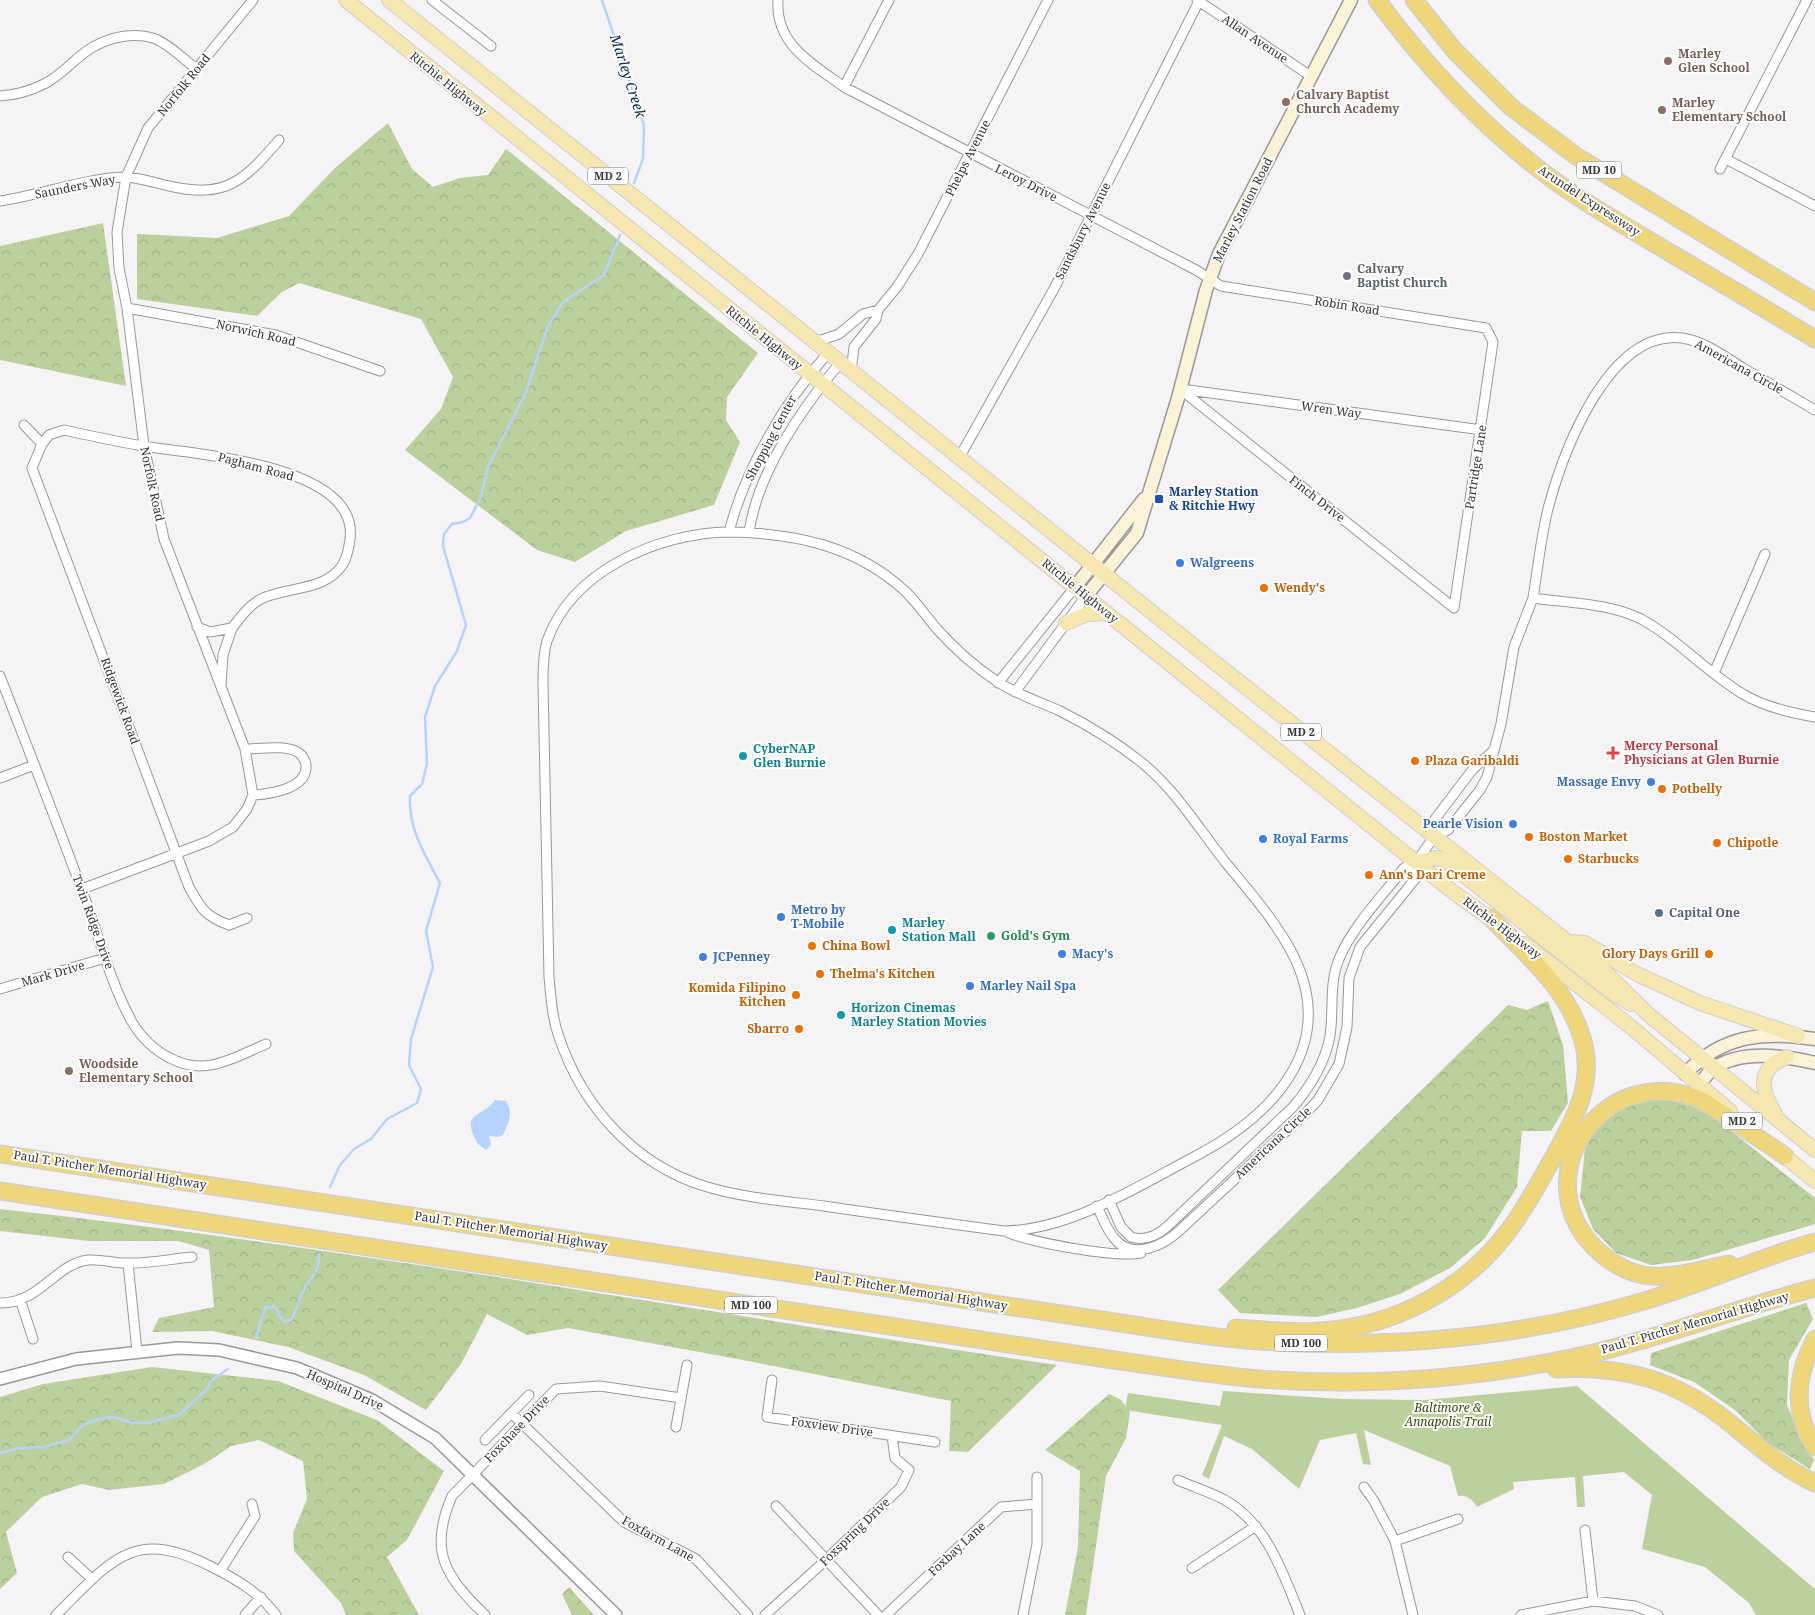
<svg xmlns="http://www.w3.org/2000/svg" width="1815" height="1615" viewBox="0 0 1815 1615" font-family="'Noto Serif',serif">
<defs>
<pattern id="forest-crowns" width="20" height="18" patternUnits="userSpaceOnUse" patternTransform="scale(1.25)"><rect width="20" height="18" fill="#bbd09c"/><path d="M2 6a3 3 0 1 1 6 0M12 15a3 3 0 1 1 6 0" fill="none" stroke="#a1b387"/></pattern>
</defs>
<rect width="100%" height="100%" fill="#f6f3f6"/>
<path fill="url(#forest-crowns)" d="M388,123L412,169L433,187L460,178L488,175L506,149L758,353L727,397L726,420L740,442L714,505L626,531L575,562L537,550L405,450L441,409L453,377L421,319L299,283L282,292L257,316L137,299V234L217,238L289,216L336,167Z
M103,223L126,386L0,360V246Z
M1548,1001L1563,1045L1568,1103L1551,1131H1522L1517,1187L1485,1238L1450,1268L1400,1294L1357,1308L1316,1317L1240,1313L1218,1290L1508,1005L1527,1010Z
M1674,1097L1715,1118L1815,1198V1224L1693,1260L1651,1265L1616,1253L1593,1229L1580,1197L1585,1149L1594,1130L1615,1112L1643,1099Z
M0,1209C354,1248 705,1313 1057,1365L968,1452L949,1451L951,1401L743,1360L568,1328L527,1335L487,1314L461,1364L426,1410L364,1375L288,1347L212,1331L152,1332L159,1318L214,1307L209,1250L179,1241H89L0,1231Z
M1806,1303L1813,1319L1789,1360L1787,1405L1800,1437L1814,1460L1810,1469L1768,1443L1735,1410L1694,1382L1650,1365L1651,1353Z
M152,1367L278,1381L377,1420L444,1471L407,1540L387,1557L419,1615H346L341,1603L294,1551L293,1533L307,1499L303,1461L259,1440L231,1446L206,1463L164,1484L109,1490L82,1484L42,1497L6,1532L17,1573L0,1589V1397L43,1384Z
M1109,1394L1121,1400L1130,1412L1126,1438L1106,1476L1086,1615H1065L1078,1547L1080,1471L1045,1450Z
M569,1587L594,1615H572L562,1594Z"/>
<path fill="#bbd09c" d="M1577,1386L1815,1589V1615H1756L1749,1603L1705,1567L1642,1549L1652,1495L1624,1472L1583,1476L1585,1507H1577L1575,1477L1513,1482L1514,1489L1477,1507C1472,1499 1467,1495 1458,1496L1450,1466L1364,1430L1371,1465L1363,1464L1356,1433L1320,1440L1299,1489L1252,1449L1224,1436L1209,1479L1202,1475L1222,1425L1125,1410L1128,1393L1220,1406L1223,1391L1341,1399L1425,1400Z"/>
<path fill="#b6d3fe" d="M495,1100L506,1101C514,1113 508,1124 503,1135L498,1137L489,1136L491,1145L486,1150L477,1143C460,1110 482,1119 495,1100Z"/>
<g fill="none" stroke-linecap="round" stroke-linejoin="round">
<path stroke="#b6d3fe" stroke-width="2.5" d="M602,0L644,125L643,159L634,183
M330,1187L340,1165L354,1149L371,1139L387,1119L417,1103L421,1089L409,1065L411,1039L433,967L426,931L440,883C425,855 408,828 410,796L422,784L427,764L425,717L435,686L457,651L466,625L443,546L444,534L452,524L463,522L470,518L481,497L487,469L526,392L548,326L563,302L604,275L620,235
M256,1338L265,1308L273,1306L278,1310L279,1316L284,1321L291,1320C296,1311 298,1302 302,1293C310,1276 319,1276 319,1254
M0,1453L19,1448L44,1447L69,1440L83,1425L98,1419L114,1417L132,1423H148L179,1415L207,1389L211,1381L228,1369"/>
<defs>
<path id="minor" d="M432,0L491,46
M778,0C775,45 813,64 844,87L1196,270L1221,286L1486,328L1493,342L1454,608L1180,389
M1197,0L1312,77
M844,87L889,0
M0,96C16,95 30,91 44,84C63,75 75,57 93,47C110,37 134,32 153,38C168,43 184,60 197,69
M1726,159L1815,206
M1720,169L1807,0
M0,201C41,195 82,179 124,177C138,177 155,183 169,186C226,199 244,181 279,140
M127,308L276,335L380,371
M815,342L839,334L863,314L878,310
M851,372L854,347L876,319L878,310L897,287L918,254L1048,0
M1181,389L1482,430
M1815,410C1791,396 1767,382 1743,368C1724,356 1704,341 1682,338C1609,329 1564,450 1549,505C1541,535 1538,567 1533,598C1568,603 1609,603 1641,619C1678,639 1707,673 1743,694C1764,707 1791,713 1815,717
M24,425L42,444L49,435L64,430C90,436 116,441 142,446C192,454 360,464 350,539C349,547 347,557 343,564C326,592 287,586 261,599C249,605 240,618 232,628
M42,444L32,468L189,887C201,909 205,916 229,925L247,918
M959,458L1055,287L1199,1
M729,532C795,533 857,546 906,592C917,603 927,617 937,629C954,648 974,666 995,680C1015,694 1038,701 1060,711C1088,725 1116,742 1141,762C1175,789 1199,829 1226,863C1248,890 1273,918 1290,949C1342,1044 1274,1116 1192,1158C1135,1188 1069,1230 1004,1231C944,1223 884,1215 824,1206C784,1201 743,1198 704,1186C634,1164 582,1106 559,1037C552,1018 551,997 549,977L543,683C543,669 543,654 547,641C572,570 659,533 729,532Z
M729,532C745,469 785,401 828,353
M749,532C758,472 801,409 840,363
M197,627L210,632L232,628L223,655L221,685
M1714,673L1765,554
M0,676C27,746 55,817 81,888C98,932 109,980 132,1022C141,1037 154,1050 170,1058C205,1077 233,1058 266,1044
M998,683L1075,587
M1015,692L1086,596
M245,749C259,749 287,744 299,753C303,756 306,762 306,766C307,789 270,794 253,795
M0,778L34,765
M1434,837L1435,819L1473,769L1493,751
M82,889L209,841L233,827L247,809L253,795L245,749L164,539L144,446L127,308L119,268L117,232L126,177L148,128L253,0
M0,989L105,958
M1109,1200L1121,1227L1131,1237C1148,1242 1161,1233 1172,1222L1294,1106C1313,1083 1329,1057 1331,1027C1333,1003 1330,981 1339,959C1352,927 1383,895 1404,868L1416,862L1434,837L1448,830L1480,790L1487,777L1501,724L1514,647L1533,598
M1097,1206C1102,1216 1106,1229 1114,1238C1132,1261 1163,1246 1180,1230L1305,1114L1318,1100L1339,1064L1347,1027L1349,978L1360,947L1416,878V862
M1009,1233C1036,1243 1114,1258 1141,1253
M128,1263L137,1351
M20,1299L33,1339
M0,1303C41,1303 55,1264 88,1260C100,1259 114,1263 126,1263C148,1264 170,1259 192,1257
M772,1380L767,1417L935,1442
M511,1413L624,1522L696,1559L748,1615
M676,1427L687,1365
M485,1440L529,1395
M1178,1480C1193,1487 1210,1492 1225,1500C1267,1524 1283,1573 1300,1615
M1364,1487L1374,1501L1395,1541L1413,1615
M776,1506L878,1615
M1585,1530L1593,1601
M1395,1541L1458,1519
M68,1557L92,1579
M1192,1568L1256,1526
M220,1571L255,1516L252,1504
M56,1615C111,1561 133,1526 212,1567C236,1579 260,1593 276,1615
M245,1615L261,1597
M485,1615C445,1576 428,1551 452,1496L556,1389L600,1386L681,1398
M765,1615L826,1560L901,1487L909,1470L895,1458L892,1436
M886,1615L1001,1507L1037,1504
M1023,1615L1037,1544V1477
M1521,1615L1593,1601L1635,1606L1658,1615"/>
<path id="tertiary" d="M0,1379L76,1359L178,1348L219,1350L297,1368L372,1400L435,1438L616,1615"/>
<path id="secondary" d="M1075,587L1144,499
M1086,596L1137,533L1178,398L1206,290L1219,254L1351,0
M1685,1074C1722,1035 1763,1031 1815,1039
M1699,1086C1703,1080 1708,1072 1714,1068C1743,1049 1784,1056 1815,1063"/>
<path id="primary" d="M346,0L1453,892L1498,924
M389,0L1204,654L1602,969L1649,1015L1815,1150
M1066,623L1087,614L1106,613
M1416,862L1436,858L1446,861L1611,992L1631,1004
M1567,942L1585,943L1637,974L1700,1003L1798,1036
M1525,944L1631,1027L1730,1111
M1775,1114C1761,1091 1756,1068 1787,1057
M1777,1150L1815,1181"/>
<path id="motorway" d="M1377,0C1425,65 1480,124 1544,173C1585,204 1629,228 1672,254C1720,282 1767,310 1815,339
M1414,0L1454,50L1511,107L1576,156L1815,302
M0,1154L1114,1322C1162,1329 1211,1338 1259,1341C1388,1349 1520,1338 1644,1301C1702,1284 1757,1258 1815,1242
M0,1191L1107,1359C1158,1366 1209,1375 1260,1379C1371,1387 1486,1378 1594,1353C1669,1335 1741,1307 1815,1288
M1729,1264C1702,1269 1671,1280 1643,1275C1624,1271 1608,1261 1594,1247C1522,1173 1609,1055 1705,1102L1785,1156
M1236,1328C1263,1330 1291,1333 1319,1331C1395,1327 1467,1289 1512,1226C1527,1205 1540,1181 1553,1158C1573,1122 1595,1084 1583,1041C1569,990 1527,955 1491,918
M1815,1339C1796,1374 1792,1413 1815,1447
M1556,1369C1625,1365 1677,1380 1731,1424C1758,1446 1782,1468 1815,1483"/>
</defs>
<use href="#minor" stroke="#9b989b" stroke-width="11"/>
<use href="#tertiary" stroke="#9b989b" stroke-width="14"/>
<use href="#secondary" stroke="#9b989b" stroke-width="15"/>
<use href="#primary" stroke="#cfcfcf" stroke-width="16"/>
<use href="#motorway" stroke="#cfcfcf" stroke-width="19"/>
<use href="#minor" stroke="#fff" stroke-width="9"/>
<use href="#tertiary" stroke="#fff" stroke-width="11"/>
<use href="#secondary" stroke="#faf3d7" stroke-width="12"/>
<use href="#primary" stroke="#f6e6b0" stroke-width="14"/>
<use href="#motorway" stroke="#f0d67b" stroke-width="16"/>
</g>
<g fill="#8d6e63" stroke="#fff" stroke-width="2">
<circle cx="1668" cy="61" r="5"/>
<circle cx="1286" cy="102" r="5"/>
<circle cx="1662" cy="110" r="5"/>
<circle cx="69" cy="1071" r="5"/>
</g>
<circle fill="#6b7280" stroke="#fff" stroke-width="2" cx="1347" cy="276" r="5"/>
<rect fill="#1a4fb4" stroke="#fff" stroke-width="2" x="1154" y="494" width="10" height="10" rx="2.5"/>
<g fill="#3f7fe0" stroke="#fff" stroke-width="2">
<circle cx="1180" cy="563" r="5"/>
<circle cx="1651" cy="782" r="5"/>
<circle cx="1513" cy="824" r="5"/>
<circle cx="1263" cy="839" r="5"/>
<circle cx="781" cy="917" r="5"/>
<circle cx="1062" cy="954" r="5"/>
<circle cx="703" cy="957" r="5"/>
<circle cx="970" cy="986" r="5"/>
</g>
<g fill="#e8710a" stroke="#fff" stroke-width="2">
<circle cx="1264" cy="588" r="5"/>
<circle cx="1415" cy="761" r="5"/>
<circle cx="1662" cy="789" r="5"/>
<circle cx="1529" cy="837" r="5"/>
<circle cx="1717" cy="843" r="5"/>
<circle cx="1568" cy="859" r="5"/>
<circle cx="1369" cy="875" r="5"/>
<circle cx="812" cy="946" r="5"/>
<circle cx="1709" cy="954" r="5"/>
<circle cx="820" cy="974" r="5"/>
<circle cx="796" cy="995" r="5"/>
<circle cx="799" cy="1029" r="5"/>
</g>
<path fill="#e0444e" stroke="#fff" stroke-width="2" d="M1610.5 745.5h5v5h5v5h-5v5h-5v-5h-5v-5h5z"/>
<g fill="#0f9aa8" stroke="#fff" stroke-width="2">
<circle cx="743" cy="756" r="5"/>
<circle cx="892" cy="930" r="5"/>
<circle cx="841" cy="1015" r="5"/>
</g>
<circle fill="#5c6f8a" stroke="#fff" stroke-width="2" cx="1659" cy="913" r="5"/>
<circle fill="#2e9e5b" stroke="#fff" stroke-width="2" cx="991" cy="936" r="5"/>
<g text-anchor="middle" stroke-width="4" stroke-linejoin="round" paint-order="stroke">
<g fill="#fff" stroke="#737273" stroke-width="1">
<rect x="1576.5" y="161.5" width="45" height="17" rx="4"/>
<rect x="588" y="167.5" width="40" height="17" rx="4"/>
<rect x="1281" y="723.5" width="40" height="17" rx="4"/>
<rect x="1722" y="1112.5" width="40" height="17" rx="4"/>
<rect x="725" y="1296.5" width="52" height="17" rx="4"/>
<rect x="1275" y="1334.5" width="52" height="17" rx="4"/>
</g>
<g font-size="11" font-weight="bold" fill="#373637">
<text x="1599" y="174">MD 10</text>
<text x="608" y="180">MD 2</text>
<text x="1301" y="736">MD 2</text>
<text x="1742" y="1125">MD 2</text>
<text x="751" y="1309">MD 100</text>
<text x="1301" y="1347">MD 100</text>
</g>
<g font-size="12" fill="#373637" stroke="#fff">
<text transform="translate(1255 39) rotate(34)" y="4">Allan Avenue</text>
<text transform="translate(448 84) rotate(39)" y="4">Ritchie Highway</text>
<text transform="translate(184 85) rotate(-51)" y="4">Norfolk Road</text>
<text transform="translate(968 158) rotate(-63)" y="4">Phelps Avenue</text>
<text transform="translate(1026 183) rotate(27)" y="4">Leroy Drive</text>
<text transform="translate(75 187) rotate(-11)" y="4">Saunders Way</text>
<text transform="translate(1589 201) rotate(33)" y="4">Arundel Expressway</text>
<text transform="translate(1243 210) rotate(-63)" y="4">Marley Station Road</text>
<text transform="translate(1083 231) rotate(-63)" y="4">Sandsbury Avenue</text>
<text transform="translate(1347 306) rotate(9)" y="4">Robin Road</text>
<text transform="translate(256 333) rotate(13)" y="4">Norwich Road</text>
<text transform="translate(764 338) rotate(39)" y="4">Ritchie Highway</text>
<text transform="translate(1739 367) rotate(29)" y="4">Americana Circle</text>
<text transform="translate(1331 410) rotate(8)" y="4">Wren Way</text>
<text transform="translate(771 438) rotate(-62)" y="4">Shopping Center</text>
<text transform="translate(256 467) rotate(15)" y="4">Pagham Road</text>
<text transform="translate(1476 467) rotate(-81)" y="4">Partridge Lane</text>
<text transform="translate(152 484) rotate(78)" y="4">Norfolk Road</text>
<text transform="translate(1317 499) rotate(38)" y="4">Finch Drive</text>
<text transform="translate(1080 591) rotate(39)" y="4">Ritchie Highway</text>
<text transform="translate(120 701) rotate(70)" y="4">Ridgewick Road</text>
<text transform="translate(93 922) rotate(70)" y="4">Twin Ridge Drive</text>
<text transform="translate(1502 928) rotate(37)" y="4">Ritchie Highway</text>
<text transform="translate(53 974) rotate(-16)" y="4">Mark Drive</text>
<text transform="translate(1273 1143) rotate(-43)" y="4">Americana Circle</text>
<text transform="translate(110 1170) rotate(9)" y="4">Paul T. Pitcher Memorial Highway</text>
<text transform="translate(511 1231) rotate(9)" y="4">Paul T. Pitcher Memorial Highway</text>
<text transform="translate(911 1291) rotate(9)" y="4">Paul T. Pitcher Memorial Highway</text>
<text transform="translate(1695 1323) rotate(-16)" y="4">Paul T. Pitcher Memorial Highway</text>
<text transform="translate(345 1390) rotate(24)" y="4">Hospital Drive</text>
<text transform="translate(832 1427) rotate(8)" y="4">Foxview Drive</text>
<text transform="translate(517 1429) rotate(-46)" y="4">Foxchase Drive</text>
<text transform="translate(855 1532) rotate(-44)" y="4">Foxspring Drive</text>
<text transform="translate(658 1539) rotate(29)" y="4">Foxfarm Lane</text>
<text transform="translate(957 1549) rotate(-43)" y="4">Foxbay Lane</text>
</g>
<g font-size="12" font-weight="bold" fill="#785e54" stroke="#fff" text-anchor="start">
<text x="1678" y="58">Marley<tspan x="1678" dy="14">Glen School</tspan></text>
<text x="1296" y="99">Calvary Baptist<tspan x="1296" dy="14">Church Academy</tspan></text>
<text x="1672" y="107">Marley<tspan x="1672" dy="14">Elementary School</tspan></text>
<text x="79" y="1068">Woodside<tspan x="79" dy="14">Elementary School</tspan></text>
</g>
<g font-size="12" font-weight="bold" fill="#5b616d" stroke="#fff" text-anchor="start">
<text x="1357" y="273">Calvary<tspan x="1357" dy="14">Baptist Church</tspan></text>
</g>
<g font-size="12" font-weight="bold" fill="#164399" stroke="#fff" text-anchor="start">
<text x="1169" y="496">Marley Station<tspan x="1169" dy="14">&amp; Ritchie Hwy</tspan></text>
</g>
<g font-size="12" font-weight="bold" fill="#366cbe" stroke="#fff" text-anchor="start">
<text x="1190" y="567">Walgreens</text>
<text x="1641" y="786" text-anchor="end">Massage Envy</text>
<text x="1503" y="828" text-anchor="end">Pearle Vision</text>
<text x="1273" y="843">Royal Farms</text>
<text x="791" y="914">Metro by<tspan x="791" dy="14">T-Mobile</tspan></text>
<text x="1072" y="958">Macy's</text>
<text x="713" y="961">JCPenney</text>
<text x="980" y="990">Marley Nail Spa</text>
</g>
<g font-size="12" font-weight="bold" fill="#c56008" stroke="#fff" text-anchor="start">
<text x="1274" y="592">Wendy's</text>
<text x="1425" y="765">Plaza Garibaldi</text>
<text x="1672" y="793">Potbelly</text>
<text x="1539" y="841">Boston Market</text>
<text x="1727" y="847">Chipotle</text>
<text x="1578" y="863">Starbucks</text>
<text x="1379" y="879">Ann's Dari Creme</text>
<text x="822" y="950">China Bowl</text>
<text x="1699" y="958" text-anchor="end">Glory Days Grill</text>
<text x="830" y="978">Thelma's Kitchen</text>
<text x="786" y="992" text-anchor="end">Komida Filipino<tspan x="786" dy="14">Kitchen</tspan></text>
<text x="789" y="1033" text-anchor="end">Sbarro</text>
</g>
<g font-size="12" font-weight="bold" fill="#be3a42" stroke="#fff" text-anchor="start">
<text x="1624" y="750">Mercy Personal<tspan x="1624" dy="14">Physicians at Glen Burnie</tspan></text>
</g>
<g font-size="12" font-weight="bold" fill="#0d838f" stroke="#fff" text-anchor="start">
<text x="753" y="753">CyberNAP<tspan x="753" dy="14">Glen Burnie</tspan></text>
<text x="902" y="927">Marley<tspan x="902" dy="14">Station Mall</tspan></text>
<text x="851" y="1012">Horizon Cinemas<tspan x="851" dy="14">Marley Station Movies</tspan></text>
</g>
<g font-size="12" font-weight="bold" fill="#4e5e75" stroke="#fff" text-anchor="start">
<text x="1669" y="917">Capital One</text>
</g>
<g font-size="12" font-weight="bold" fill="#27864d" stroke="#fff" text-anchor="start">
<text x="1001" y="940">Gold's Gym</text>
</g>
<g font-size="12" font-style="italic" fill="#374c0a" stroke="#fff">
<text x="1448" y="1412">Baltimore &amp;<tspan x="1448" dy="14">Annapolis Trail</tspan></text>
</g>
<g font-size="14" font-style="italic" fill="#052755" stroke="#fff">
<text transform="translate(628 76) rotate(72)" y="5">Marley Creek</text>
</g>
</g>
</svg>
